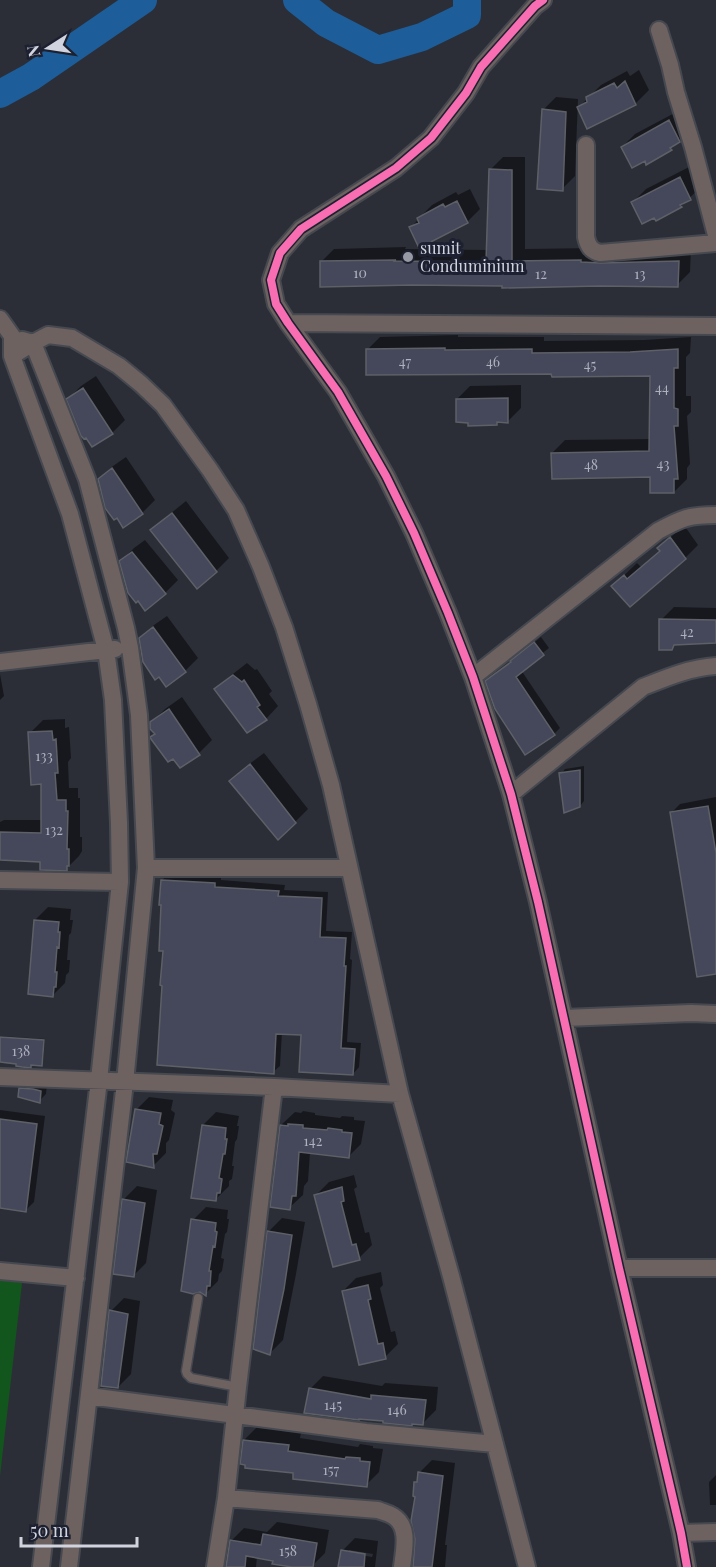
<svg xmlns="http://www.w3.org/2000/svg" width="716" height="1567" viewBox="0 0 716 1567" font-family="'Playfair Display',serif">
<rect width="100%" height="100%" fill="#2c2e37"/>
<path fill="#13561d" d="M0,1280L22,1283L0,1476Z"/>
<path fill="#0007" fill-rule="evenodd" d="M639,70L649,90L636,103L588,127L579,107L601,85L627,71L630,76Z
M556,97L578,99L575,176L562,189L543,110Z
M682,109L692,128L671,149L645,159L622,147L635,134Z
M503,157H525V249L593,248L691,249L690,272L677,285H503L321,262L334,249L406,247L405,249L488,250L490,170Z
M693,165L703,185L681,206L633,202L646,189Z
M470,189L480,209L467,222L420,246L411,228L419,218L432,205L456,192L458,195Z
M458,335V337H544V341L644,340L691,337L690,353L686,357V396H691V412L687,416L690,464L687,468V479L674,492L651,476L552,453L565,440L651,439L652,375L553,372L367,350L380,337Z
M96,376L125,420L112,433L68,399L81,386Z
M521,385V408L508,421H499L496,424L457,399L470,386Z
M126,457L155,500L142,513L123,526L99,479L113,466Z
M186,501L229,558L216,571L152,531L165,518Z
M684,525L698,545L685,558L613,586L637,563L641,567L661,550L659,548Z
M145,540L178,580L165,593L121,561L134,548Z
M674,607L716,608V642L676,643L671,648L661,620Z
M167,616L198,658L185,671L140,639L154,625Z
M541,637L549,648L521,670L560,728L554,734L487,681Z
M247,663L255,670L257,669L272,691L269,694L278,706L266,719L216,690L229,677Z
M0,674L4,696L0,700Z
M182,697L212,740L199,753L156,733L151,723L165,709Z
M65,719V728L69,727L71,758L68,762L69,788H78V798H80V837H82V851L79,856L66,869L42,861L0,859V822L4,820H42L43,782L30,733L43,720Z
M264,753L308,809L295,822L231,781L244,768Z
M584,766V801L580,806L561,774L565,769Z
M716,797V972L671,813L680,804Z
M169,874L221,877V880L285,885L284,890L328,892L326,931L352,932L350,959L352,960L347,1042L361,1043L359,1067L353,1074L302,1034L282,1032L280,1066L273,1072L164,950L162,880Z
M48,907L71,909L70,920H73L71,933L69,935L67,960H70L69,972L66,975L65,983L52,996L35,920Z
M0,1036L45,1039L43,1062L41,1064H33L31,1066L0,1061Z
M27,1082L47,1084L46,1094L39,1101L21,1089Z
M149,1097L173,1100L171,1110L175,1113L169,1140L166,1143V1153L153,1166L136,1110Z
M0,1110L45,1116L34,1202L26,1210L0,1208Z
M303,1111L315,1113V1115L340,1118L342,1116L354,1117V1120L365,1121L361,1144L348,1157L310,1152L308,1181L304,1186L303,1195L289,1208L281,1125L295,1112L301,1113Z
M216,1112L239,1116L237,1126H239L237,1139L235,1142L232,1166H234L232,1179L229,1181V1186L216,1199L203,1125Z
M354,1175L357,1187L354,1189L365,1233L369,1232L372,1245L359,1258L316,1195L329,1182Z
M137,1186L157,1190L146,1263L133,1276L115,1273L124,1199Z
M206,1207L228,1210L227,1219H229L227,1232L225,1234L221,1258L224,1259L222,1271L219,1274L218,1281L205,1294L193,1220Z
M282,1218L305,1222L296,1274L283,1340L270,1353L269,1231Z
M381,1272L383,1285L380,1288L391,1332L395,1331L398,1344L385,1357L343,1291L356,1278Z
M124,1298L140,1301L131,1374L118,1387L111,1311Z
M323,1376L382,1386L385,1383L438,1387L436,1410L423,1423L385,1420L310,1389Z
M257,1427L301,1433L300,1438L358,1447L360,1444L373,1446V1448L383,1449L379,1472L366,1485L295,1471L244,1440Z
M432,1460L455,1463L445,1545H447L445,1567H413L416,1554V1482L419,1479V1473Z
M716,1475V1505H710L709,1482Z
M277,1522L329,1530L325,1553L312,1566L257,1557L256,1567H227L231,1541L244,1528L267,1532Z
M355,1538L378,1541L375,1567H338L342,1551ZM349,1550L373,1554L372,1557L349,1553Z"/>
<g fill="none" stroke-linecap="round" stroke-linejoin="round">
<path stroke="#1d5e9a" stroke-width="28" d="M297,0L326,23L378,50L422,37L467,15V0
M0,94L31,77L143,0"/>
</g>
<path fill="#45475a" stroke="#5e6067" stroke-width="1.5" d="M625,81L636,105L587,129L577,107L587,102L586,97L614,83L617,88Z
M542,109L566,112L563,191L537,189Z
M669,120L680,142L670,148L672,150L646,165L645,161L632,168L621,147Z
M489,169L512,170V261L581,260V262L601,263L679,261L678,287L600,286L502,288V286L412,285L320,287V261L396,260L393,261L486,262Z
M680,177L691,200L680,205L682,207L656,221L654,218L642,224L631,202Z
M457,201L468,223L419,248L409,227L419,223L417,218L443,204L445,207Z
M445,348V350L532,349V353L630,352L678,349V368H674V408L678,409V426H674L678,479H674V493H650V477L552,479L551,453L649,451L650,376L552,377L551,374L366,375V349Z
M83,388L113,434L92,447L86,438L84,439L81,436L66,399Z
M508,398V423L497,422V425L468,426V423L456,422V399Z
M112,468L143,514L123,528L117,518L114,520L105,508L98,479Z
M172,513L217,572L197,589L150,530Z
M670,537L686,559L630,607L611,586L624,575L627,579L660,551L657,548Z
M132,552L166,594L145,611L138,601L136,603L128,593L119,561Z
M659,619L716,620V643L674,645L672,650H659Z
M153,627L186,672L166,687L159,677L155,680L143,662L139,638Z
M534,642L544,655L516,677L555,735L525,755L495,709L485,681L511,662L510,661Z
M233,675L242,682L244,680L260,705L257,707L267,720L247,733L214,689Z
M169,709L200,755L180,768L173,759L168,762L151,739L150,737L155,734L150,729V722Z
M52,731L53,740L56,739L58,773H55L57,800H66V811H68L67,849H69V866H67V871L40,870V862L0,860V832L41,833V784L31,785L28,732Z
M250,764L296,823L278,840L229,781Z
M580,770V807L564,813L559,773Z
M708,806L716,853V974L697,977L670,812Z
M161,880L215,883V887L279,891L278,896L322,898L320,937L346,938L344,966H346L341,1048L355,1049L353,1075L299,1072L301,1035L276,1034L274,1074L157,1065L162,986L160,985L163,951H159L161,905H159Z
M34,920L59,922L58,932H60L59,948L57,947L55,972H57L56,987H54L53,997L28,994Z
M0,1037L44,1040L42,1066L31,1065V1068L22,1067L16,1066V1064L0,1062Z
M19,1088L33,1089L41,1091L40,1103L18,1097Z
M135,1109L161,1113L159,1124L163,1126L157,1154H153L154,1168L126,1162Z
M0,1119L37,1124L26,1212L0,1208Z
M288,1124L303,1125V1128L327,1130L328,1128L342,1130V1132L352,1133L349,1158L299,1152L296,1196H292L290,1210L270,1207L280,1125L288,1126Z
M202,1125L226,1128L225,1139H227L225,1154H223L219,1178L222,1179L220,1193H217L216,1201L191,1198Z
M342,1187L344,1201L341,1202L352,1245L356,1244L360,1260L333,1267L314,1195Z
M122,1199L145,1203L134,1277L113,1274Z
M191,1219L216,1223L215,1231L217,1232L215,1247L213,1246L209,1271H211L210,1286H207L206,1296L200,1292L193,1294L181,1291Z
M267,1231L292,1235L284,1289L270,1355L253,1349Z
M368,1285L371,1299L368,1300L378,1344L383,1343L386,1359L359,1365L342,1291Z
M109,1310L128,1314L118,1388L101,1386Z
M309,1388L371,1399V1395L426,1400L423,1425L412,1424V1426L383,1423V1421L359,1419V1420L304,1413Z
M243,1440L289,1445L288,1451L345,1459L346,1457L360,1458V1461L370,1462L367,1487L293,1479V1473L245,1468V1465L240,1464Z
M418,1472L443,1476L432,1567H413L415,1539L411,1521L415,1497L413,1496L414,1482H417Z
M263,1534L317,1543L313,1567H292L272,1564L273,1561L246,1556L245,1567H226L230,1540L261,1545Z
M341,1550L365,1554L364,1567H338Z"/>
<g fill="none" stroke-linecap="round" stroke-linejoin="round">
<defs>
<path id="service" d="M198,1298L186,1371L187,1374L191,1378L238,1387"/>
<path id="minor" d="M543,0L535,6L481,67L466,93L431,138L396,168L301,229L280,253L271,280L276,304L288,323L338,392L386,476L414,533L448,613L473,677L511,794L538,902L619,1268L681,1533L687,1567
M659,30L670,65L676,92L693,147L716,235
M586,145V237C588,246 591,251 600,253L716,243
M0,319L12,336V356L70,514L106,650L113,700L119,823L120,882L99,1080L41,1567
M288,323L716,326
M22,340L33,343L87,479L126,628L130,648L139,715L146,868L125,1082L69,1567
M12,356L33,343L48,335L72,338L119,366L141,384L163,405L210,470L236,510L261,567L284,627L308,704L331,785L400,1094L451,1276L527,1567
M0,662L115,649
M473,677L658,531C682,518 689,515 716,515
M511,794L643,687C668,677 689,668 716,666
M146,868H349
M0,880L120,882
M564,1018L691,1013L716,1014
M0,1077L274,1087L238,1387L226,1498L215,1567
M274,1087L400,1094
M619,1268H716
M0,1271L76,1278
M89,1396L366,1432L495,1444
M226,1498L378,1510C383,1512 388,1513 393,1516C410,1526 404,1550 402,1567
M681,1533L716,1532"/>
</defs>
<use href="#service" stroke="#474951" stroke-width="11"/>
<use href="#minor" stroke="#474951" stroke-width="20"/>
<use href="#service" stroke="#6e6261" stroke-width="8"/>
<use href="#minor" stroke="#6e6261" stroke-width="16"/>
<defs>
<path id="cycleway" d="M543,0L535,6L481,67L466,93L431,138L396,168L301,229L280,253L271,280L276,304L288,323L338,392L386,476L414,533L448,613L473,677L511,794L538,902L619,1268L681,1533L687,1567"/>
</defs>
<use href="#cycleway" stroke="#1d2031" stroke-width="11"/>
<use href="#cycleway" stroke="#f96db3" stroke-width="8"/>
</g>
<circle fill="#979aa4" stroke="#1d2031" stroke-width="2" cx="408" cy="257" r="6"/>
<g text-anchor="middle" stroke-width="6" stroke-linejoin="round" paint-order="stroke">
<g font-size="14" fill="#aeb1be">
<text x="360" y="278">10</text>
<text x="541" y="279">12</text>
<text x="640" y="279">13</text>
<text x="405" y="367">47</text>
<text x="493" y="367">46</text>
<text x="590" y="370">45</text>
<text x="662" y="393">44</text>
<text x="663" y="469">43</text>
<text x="591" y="470">48</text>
<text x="687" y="637">42</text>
<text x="44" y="761">133</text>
<text x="54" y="835">132</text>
<text x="21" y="1056">138</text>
<text x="313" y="1146">142</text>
<text x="333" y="1410">145</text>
<text x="397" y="1415">146</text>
<text x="331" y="1475">157</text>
<text x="288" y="1556">158</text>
</g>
<g font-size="16" fill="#d1d4df" stroke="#1d2031" text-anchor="start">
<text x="420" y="254">sumit<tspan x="420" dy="18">Conduminium</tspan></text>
</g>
</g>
<g transform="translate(48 48) rotate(258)" stroke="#1d2031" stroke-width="4.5" paint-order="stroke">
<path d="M0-4.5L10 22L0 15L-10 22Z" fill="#d1d4df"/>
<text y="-9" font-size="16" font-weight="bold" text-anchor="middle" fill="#d1d4df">N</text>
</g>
<path d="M21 1537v9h116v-9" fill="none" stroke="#d1d4df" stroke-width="3"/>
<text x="30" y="1537" font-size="18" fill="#d1d4df" stroke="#1d2031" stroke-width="4.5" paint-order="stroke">50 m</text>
</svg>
